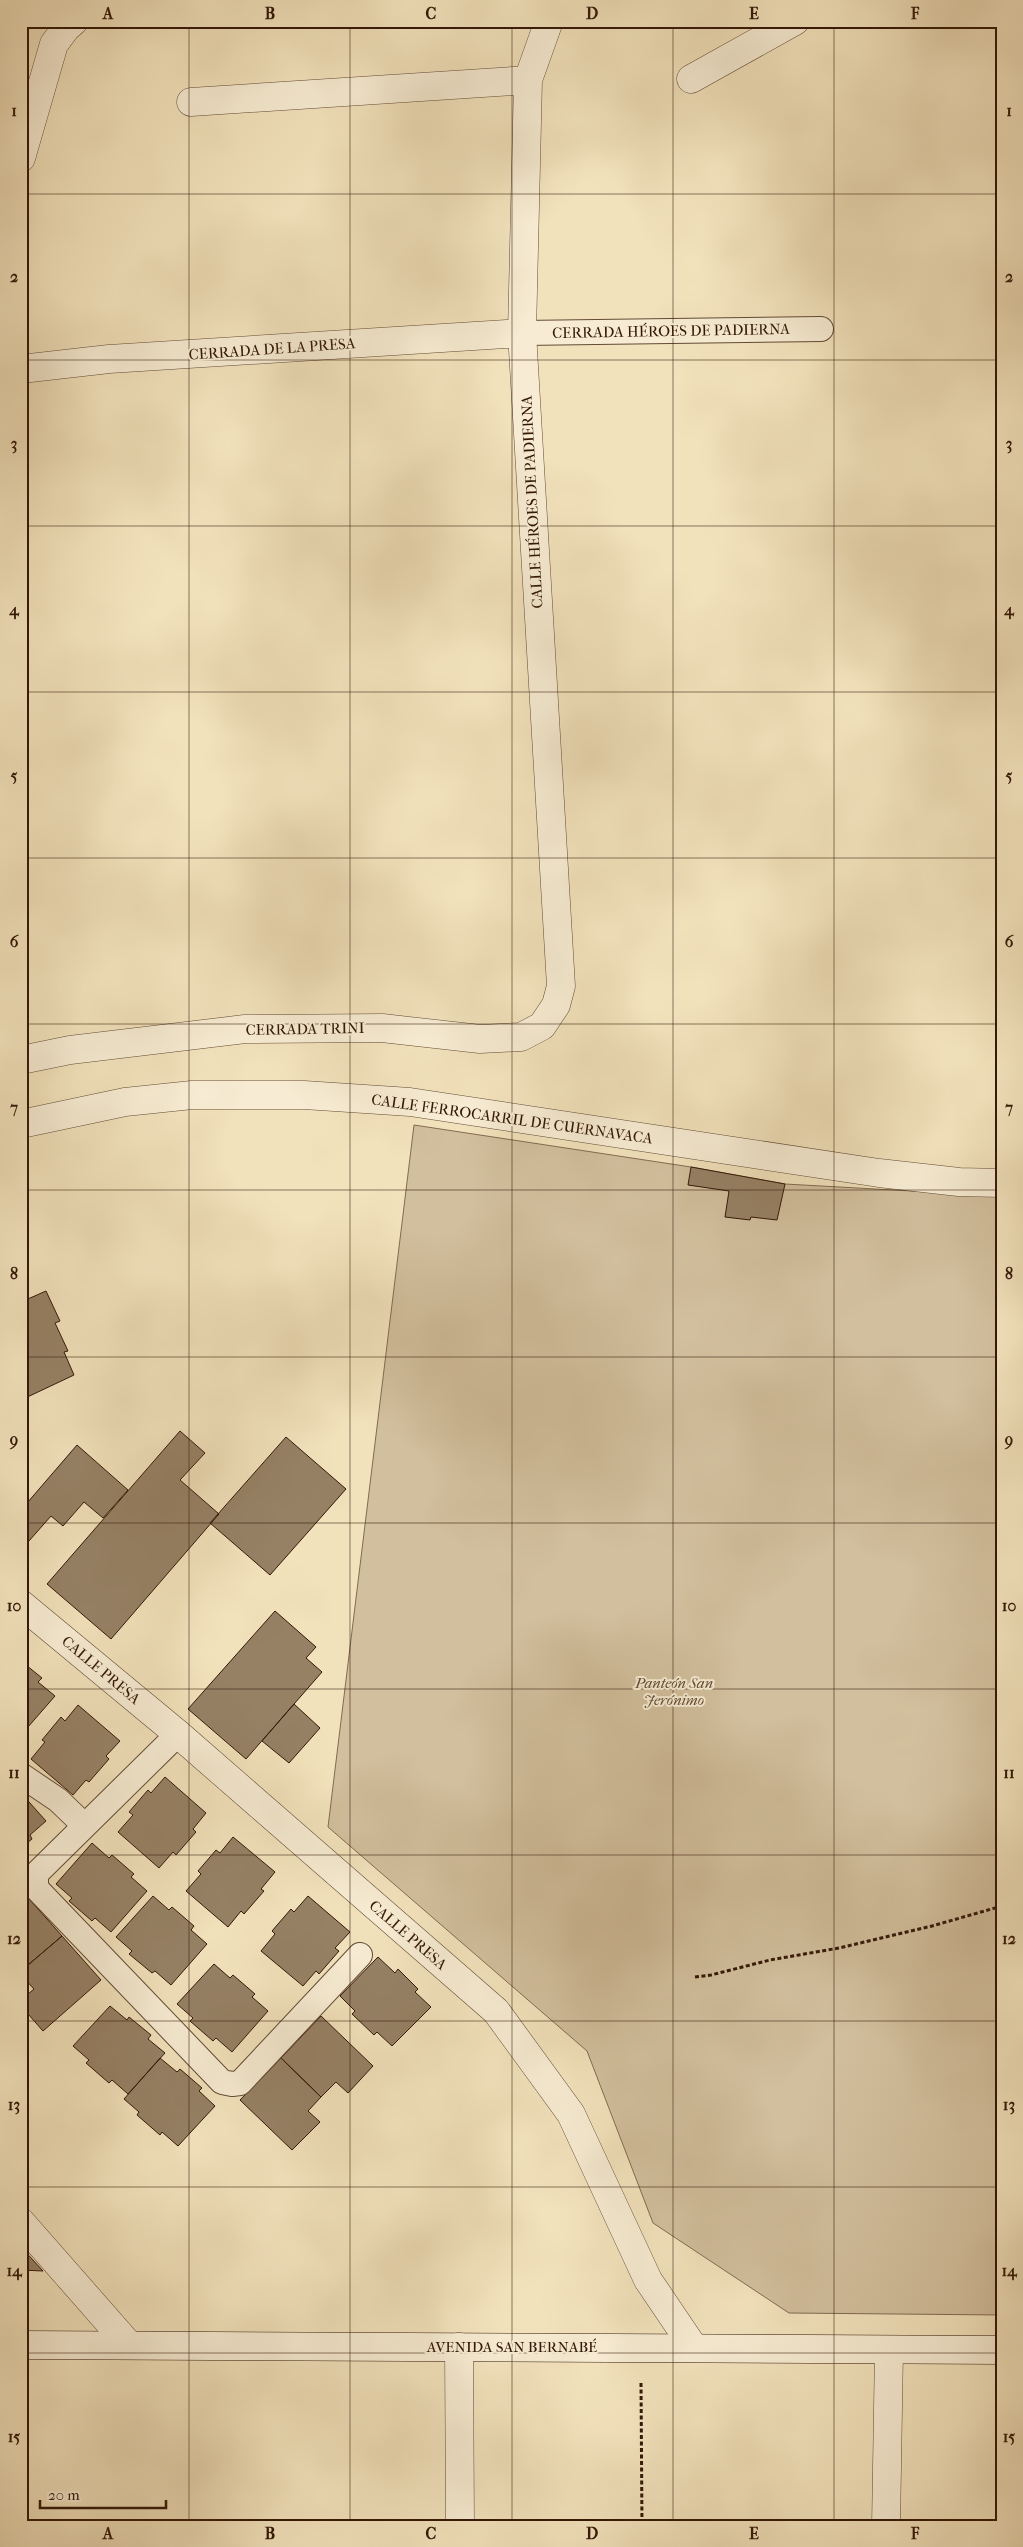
<svg xmlns="http://www.w3.org/2000/svg" width="1023" height="2547" viewBox="0 0 1023 2547" font-family="'IM FELL French Canon',serif">
<rect width="100%" height="100%" fill="#f2e2bc"/>
<filter id="stains"><feTurbulence type="fractalNoise" baseFrequency=".004" numOctaves="4"/><feColorMatrix values="0 0 0 0 .2 0 0 0 0 .09 0 0 0 0 .02 0 0 0 .5 -.17"/></filter>
<radialGradient id="worn" r=".72"><stop offset=".6" stop-color="#630" stop-opacity="0"/><stop offset="1" stop-color="#630" stop-opacity=".3"/></radialGradient>
<path fill="#d2bf9d" stroke="#826b52" d="M414,1125L691,1167L785,1184L1002,1196V2315L789,2313L653,2223L587,2051L328,1827Z"/>
<path fill="#968165" stroke="#331707" d="M691,1167L785,1184L777,1220L751,1217L750,1220L725,1217L729,1191L688,1185Z
M46,1291L60,1321L55,1323L68,1351L64,1352L74,1375L21,1400V1302Z
M180,1431L205,1453L180,1480L219,1514L111,1639L47,1584Z
M286,1437L346,1489L270,1575L210,1523Z
M77,1445L128,1490L103,1518L84,1502L63,1526L51,1516L21,1550V1510Z
M21,1450L29,1457L21,1467Z
M275,1611L316,1647L306,1658L322,1672L246,1759L188,1709Z
M21,1661L42,1678L38,1682L55,1696L21,1735Z
M294,1704L320,1728L289,1763L262,1741Z
M78,1705L120,1741L106,1756L109,1759L89,1782L86,1780L73,1795L31,1759L45,1742L42,1740L61,1717L65,1721Z
M165,1777L206,1813L193,1829L196,1832L176,1855L173,1852L159,1868L118,1832L133,1815L129,1812L148,1790L151,1793Z
M21,1793L46,1821L30,1835L32,1839L21,1848Z
M233,1837L275,1872L261,1889L264,1891L244,1914L241,1911L228,1927L186,1891L201,1874L198,1871L216,1850L220,1853Z
M92,1843L109,1858L112,1855L134,1874L131,1877L147,1891L111,1932L95,1918L92,1921L69,1901L72,1898L56,1884Z
M23,1892L62,1936L21,1971V1894Z
M153,1896L169,1910L172,1907L194,1926L191,1930L207,1944L171,1985L155,1971L152,1973L129,1954L132,1951L116,1937Z
M308,1896L350,1932L335,1948L339,1951L319,1974L316,1971L303,1986L261,1951L275,1934L272,1931L291,1909L294,1912Z
M62,1936L101,1980L43,2031L21,2006V2000L34,1989L21,1975V1971Z
M378,1957L395,1973L398,1969L418,1989L415,1992L431,2007L392,2046L377,2032L374,2035L352,2014L355,2011L340,1996Z
M214,1964L230,1978L233,1975L255,1994L252,1997L268,2011L232,2052L216,2038L213,2041L190,2021L193,2018L177,2004Z
M110,2006L127,2020L129,2017L151,2035L148,2039L165,2053L128,2094L112,2080L109,2083L86,2063L89,2060L73,2046Z
M321,2016L373,2066L348,2093L336,2082L321,2097L281,2058Z
M160,2058L177,2072L180,2069L202,2088L199,2091L215,2106L178,2146L162,2132L160,2135L137,2115L139,2112L124,2099Z
M281,2058L321,2097L308,2111L320,2122L292,2150L240,2100Z
M21,2247L43,2271L21,2270Z"/>
<g fill="none" stroke-linecap="round" stroke-linejoin="round">
<defs>
<path id="lane" d="M522,333L821,329
M178,1734L36,1874V1888L222,2082L232,2084L240,2083L360,1955
M21,1775L58,1800L84,1825"/>
<path id="street" d="M691,79L795,21
M191,102L528,80
M21,158L54,44L66,28L74,21
M21,369L109,359L522,333
M21,1060L70,1050L245,1029L382,1028L480,1039L521,1037L542,1026L556,1005L561,986L522,333L528,80L549,21
M21,1124L125,1102L192,1095H304L410,1102L879,1173L959,1182L1002,1183
M21,1604L178,1734L496,2011L571,2114L648,2280L694,2348
M21,2222L129,2345
M459,2347L460,2526
M886,2526L889,2350"/>
<path id="secondary" d="M21,2345L1002,2350"/>
</defs>
<use href="#lane" stroke="#634a34" stroke-width="26"/>
<use href="#street" stroke="#634a34" stroke-width="29"/>
<use href="#secondary" stroke="#331707" stroke-width="29"/>
<path stroke="#331707" stroke-width="3" stroke-dasharray="4 2.5" stroke-linecap="butt" d="M695,1977L711,1975L770,1960L839,1948L932,1926L1002,1906
M641,2383L642,2526"/>
<use href="#lane" stroke="#f7ecd3" stroke-width="24"/>
<use href="#street" stroke="#f7ecd3" stroke-width="28"/>
<use href="#secondary" stroke="#f7ecd3" stroke-width="28"/>
</g>
<path fill="none" stroke="#331707" stroke-width="1" stroke-opacity="0.55" d="M189,21V2526M350,21V2526M512,21V2526M673,21V2526M834,21V2526M21,194H1002M21,360H1002M21,526H1002M21,692H1002M21,858H1002M21,1024H1002M21,1190H1002M21,1357H1002M21,1523H1002M21,1689H1002M21,1855H1002M21,2021H1002M21,2187H1002M21,2353H1002"/>
<g text-anchor="middle" stroke-width="4" stroke-linejoin="round" paint-order="stroke">
<g font-size="15" fill="#331707" stroke="#f7ecd3">
<text transform="translate(671 331) rotate(-1)" y="5">CERRADA HÉROES DE PADIERNA</text>
<text transform="translate(272 349) rotate(-4)" y="5">CERRADA DE LA PRESA</text>
<text transform="translate(532 502) rotate(-93)" y="5">CALLE HÉROES DE PADIERNA</text>
<text transform="translate(305 1029) rotate(-1)" y="5">CERRADA TRINI</text>
<text transform="translate(512 1119) rotate(8)" y="5">CALLE FERROCARRIL DE CUERNAVACA</text>
<text transform="translate(101 1670) rotate(40)" y="5">CALLE PRESA</text>
<text transform="translate(408 1935) rotate(41)" y="5">CALLE PRESA</text>
<text x="512" y="2352">AVENIDA SAN BERNABÉ</text>
</g>
<g font-size="15" font-style="italic" fill="#634934" stroke="#f7ecd3">
<text x="674" y="1688">Panteón San<tspan x="674" dy="17">Jerónimo</tspan></text>
</g>
</g>
<rect width="1023" height="2547" fill="none" stroke="#f2e2bc" stroke-width="55"/>
<path d="M40 2500v8h126v-8" fill="none" stroke="#331707" stroke-width="2.5"/>
<text x="48" y="2500" font-size="15" fill="#331707" stroke="#f7ecd3" stroke-width="4" paint-order="stroke">20 m</text>
<rect x="28" y="28" width="968" height="2492" fill="none" stroke="#331707" stroke-width="2"/>
<g font-size="16" text-anchor="middle" font-weight="bold" fill="#331707">
<text x="108" y="19">A</text>
<text x="270" y="19">B</text>
<text x="431" y="19">C</text>
<text x="592" y="19">D</text>
<text x="754" y="19">E</text>
<text x="915" y="19">F</text>
<text x="14" y="116">1</text>
<text x="1009" y="116">1</text>
<text x="14" y="282">2</text>
<text x="1009" y="282">2</text>
<text x="14" y="449">3</text>
<text x="1009" y="449">3</text>
<text x="14" y="615">4</text>
<text x="1009" y="615">4</text>
<text x="14" y="781">5</text>
<text x="1009" y="781">5</text>
<text x="14" y="947">6</text>
<text x="1009" y="947">6</text>
<text x="14" y="1113">7</text>
<text x="1009" y="1113">7</text>
<text x="14" y="1279">8</text>
<text x="1009" y="1279">8</text>
<text x="14" y="1445">9</text>
<text x="1009" y="1445">9</text>
<text x="14" y="1611">10</text>
<text x="1009" y="1611">10</text>
<text x="14" y="1778">11</text>
<text x="1009" y="1778">11</text>
<text x="14" y="1944">12</text>
<text x="1009" y="1944">12</text>
<text x="14" y="2110">13</text>
<text x="1009" y="2110">13</text>
<text x="14" y="2276">14</text>
<text x="1009" y="2276">14</text>
<text x="14" y="2442">15</text>
<text x="1009" y="2442">15</text>
<text x="108" y="2539">A</text>
<text x="270" y="2539">B</text>
<text x="431" y="2539">C</text>
<text x="592" y="2539">D</text>
<text x="754" y="2539">E</text>
<text x="915" y="2539">F</text>
</g>
<rect width="100%" height="100%" filter="url(#stains)"/>
<rect width="100%" height="100%" fill="url(#worn)"/>
</svg>
